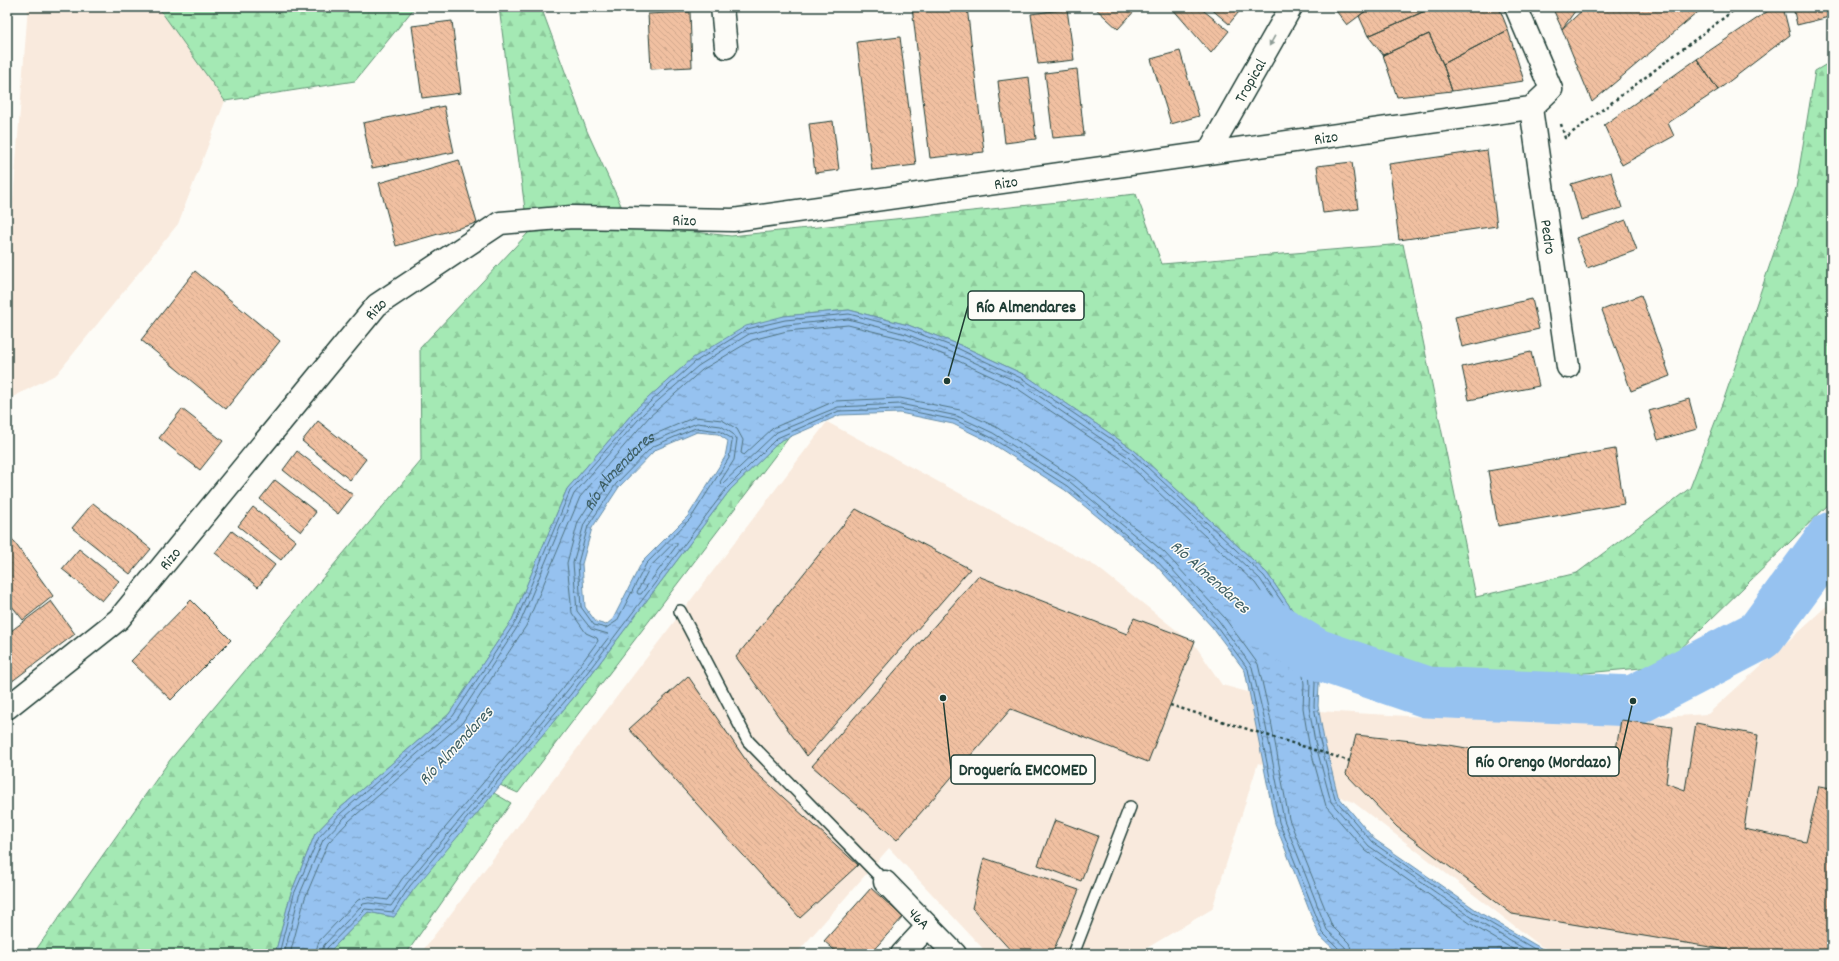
<svg xmlns="http://www.w3.org/2000/svg" width="1839" height="961" viewBox="0 0 1839 961" font-family="Dekko,sans-serif">
<defs>
<pattern id="forest-firs" width="22" height="20" patternUnits="userSpaceOnUse"><rect width="22" height="20" fill="#a4e9b4"/><path d="M5 1l3.5 6h-7zM16 11l3.5 6h-7z" fill="#8dc99b"/></pattern>
<pattern id="water-ripples" width="26" height="14" patternUnits="userSpaceOnUse"><rect width="26" height="14" fill="#96c2f0"/><path d="M2 4q2-2 4 0t4 0M15 11q2-2 4 0t4 0" fill="none" stroke="#7a9fc3"/></pattern>
<pattern id="building-back-hatch" width="6" height="6" patternUnits="userSpaceOnUse"><rect width="6" height="6" fill="#f1c0a1"/><path d="M-1 5l2 2M0 0l6 6M5-1l2 2" fill="none" stroke="#cea68b"/></pattern>
</defs>
<rect width="100%" height="100%" fill="#fdfcf7"/>
<filter id="ink" filterUnits="userSpaceOnUse"><feTurbulence type="fractalNoise" baseFrequency=".025" numOctaves="2"/><feDisplacementMap in="SourceGraphic" scale="8" xChannelSelector="R" yChannelSelector="G"/><feConvolveMatrix kernelMatrix="1 2 1 2 8 2 1 2 1" color-interpolation-filters="sRGB"/></filter>
<g filter="url(#ink)">
<path fill="#f9eadd" d="M28,7H158L225,101L178,224L57,374L7,400V278Z
M827,422L1097,567L1195,645L1222,685L1318,711L1443,718L1584,722L1708,714L1832,601V954H1569L1542,947L1353,802L1258,763L1212,909L1137,954H988L889,848L796,954H420Z"/>
<path fill="url(#forest-firs)" stroke="#629374" d="M158,7H415L355,81L225,101Z
M499,7H541L587,131L630,225L731,236L1136,194L1162,264L1403,244L1476,597L1577,573L1690,488L1725,396L1796,188L1815,71L1832,61V501L1663,666L1453,685L1306,630L1267,573L1134,450L1025,375L960,345L908,325L849,310L784,316L693,358L638,407L567,489L512,620L449,714L338,810L315,834L291,893L275,954H33L170,760L421,461L420,348L528,233Z
M790,436L518,793L500,785L574,697L730,490L780,441Z
M494,793L511,803L406,954H330V951L368,912L394,917L413,889Z"/>
<path fill="url(#water-ripples)" stroke="#668da5" fill-rule="evenodd" d="M849,310L908,325L960,345L1025,375L1134,450L1267,573L1306,630L1316,654L1319,684L1318,706L1324,740L1338,796L1374,839L1482,914L1551,954H1339L1319,935L1275,823L1245,671L1212,627L1154,563L1065,490L988,441L953,424L900,413L840,415L780,441L730,490L574,697L414,889L394,917L368,912L330,951V954H275L291,893L315,834L338,810L449,714L512,620L567,489L638,407L693,358L746,326L784,316ZM697,432L718,434L728,441L725,457L688,516L642,562L613,619L606,625L596,622L585,607L582,564L592,528L619,487L655,450Z"/>
<g fill="none" stroke-linecap="round" stroke-linejoin="round">
<g stroke="#4f727f" stroke-width="1">
<path d="M696,428L719,431L731,438L732,442L729,458L691,518L646,564L617,621L606,628L594,625L581,607L578,563L588,526L616,484L652,447Z"/>
<path d="M674,543H677V545L641,594H638L637,592L650,567Z"/>
<path d="M279,954L294,894L319,837L341,813L453,716L516,621L570,491L641,410L695,362L747,329L785,320L849,314L907,329L959,349L1023,379L1132,453L1264,576L1303,632L1312,655L1315,684L1314,706L1320,741L1335,799L1372,842L1480,917L1543,954"/>
<path d="M284,954L299,896L323,840L345,817L457,719L520,623L574,494L644,413L698,366L749,334L786,325L848,319L906,334L956,354L1020,383L1128,457L1260,579L1298,634L1307,656L1310,684L1309,707L1315,742L1331,802L1369,846L1477,921L1533,954"/>
<path d="M290,954L305,898L328,843L349,821L462,723L526,626L580,497L649,417L702,370L752,340L787,331L848,325L904,339L954,359L1018,389L1125,461L1255,583L1293,637L1301,657L1304,684L1303,708L1309,744L1326,806L1366,851L1474,926L1521,954"/>
<path id="s1" d="M315,954L319,941L358,900L367,897L388,900L402,879L563,688L598,641L597,638L586,633L572,613L567,563L578,522L606,478L646,438L695,417L722,420L737,429L743,440L741,453L744,455L773,428L835,401L900,398L960,410L996,427L1075,478L1164,552L1224,617L1258,664L1271,721L1289,819L1332,926L1349,943L1353,954"/>
<path d="M321,954L324,945L363,904L369,903L391,906L407,883L567,691L609,637L608,634L591,629L577,611L573,563L584,524L611,481L649,443L697,423L721,426L733,434L737,439L734,460L720,482L722,484L777,432L838,407L900,404L957,416L993,433L1070,482L1160,556L1219,621L1252,667L1265,722L1284,820L1327,930L1345,947L1347,954"/>
<path d="M326,954L327,948L365,909L393,912L410,886L571,694L727,488L777,438L839,411L900,409L955,420L990,437L1067,486L1156,560L1215,624L1248,669L1279,822L1323,933L1340,950L1342,954"/>
</g>
<path stroke="#96c2f0" stroke-width="51" d="M1256,617L1316,654L1427,692L1633,701L1760,635L1832,537"/>
</g>
<path fill="url(#building-back-hatch)" stroke="#1f3d34" d="M912,7H967L984,152L930,158Z
M1094,7H1138L1118,29Z
M1171,7H1199L1229,31L1211,53Z
M1209,7H1243L1229,24Z
M1333,7H1371L1347,25Z
M1371,7H1434L1368,36L1359,16Z
M1434,7H1499L1508,30L1443,64L1429,34L1383,55L1368,36Z
M1552,7H1578L1562,29Z
M1586,7H1704L1592,102L1562,29Z
M1774,7H1783L1790,35L1718,90L1697,59Z
M1793,7H1826L1829,17L1797,25Z
M1067,9L1074,60L1038,64L1031,14Z
M690,12L692,67L651,69L648,14Z
M452,21L461,93L422,98L412,26Z
M1508,30L1524,81L1452,91L1443,64Z
M1429,34L1443,64L1452,91L1397,97L1383,55Z
M900,37L916,165L872,170L857,42Z
M1180,51L1199,116L1171,124L1151,59Z
M1697,59L1718,90L1668,123L1674,136L1622,165L1604,125Z
M1077,69L1084,135L1053,138L1045,73Z
M1029,77L1036,139L1005,143L998,81Z
M444,106L454,152L372,168L363,123Z
M833,121L839,170L815,173L809,124Z
M1487,150L1497,226L1399,240L1389,164Z
M459,160L477,223L396,246L379,183Z
M1352,162L1358,209L1323,213L1317,166Z
M1611,172L1622,208L1581,220L1571,184Z
M1626,220L1637,250L1587,268L1576,238Z
M195,271L280,341L226,409L141,340Z
M1641,295L1670,376L1631,391L1602,310Z
M1532,299L1539,329L1462,347L1455,317Z
M1531,352L1539,386L1469,400L1462,367Z
M1689,399L1697,429L1658,440L1649,411Z
M182,409L223,441L200,470L159,438Z
M318,421L366,459L350,480L302,441Z
M1615,449L1624,504L1498,526L1488,471Z
M297,451L353,495L338,514L283,470Z
M275,480L316,512L301,532L260,499Z
M93,503L151,549L130,574L72,528Z
M253,507L296,541L281,560L238,526Z
M856,509L970,569L807,756L736,657Z
M232,531L275,565L258,587L215,553Z
M7,532L53,596L23,620L7,600Z
M79,549L119,581L102,601L62,569Z
M978,576L1127,634L1134,618L1195,641L1148,762L1011,709L897,840L812,766Z
M191,600L231,640L171,700L131,661Z
M51,601L75,634L7,685V634Z
M688,676L752,769L858,865L800,918L629,729Z
M1621,720L1673,727L1666,783L1685,790L1696,723L1758,735L1744,829L1806,842L1819,786L1832,788L1831,954H1752L1512,914L1397,827L1346,774L1356,735L1449,745L1612,773Z
M1055,820L1098,836L1081,881L1038,865Z
M984,858L1079,890L1052,954H1014L972,908Z
M871,888L903,917L870,954H839L824,941Z"/>
<g fill="none" stroke-linecap="round" stroke-linejoin="round">
<defs>
<path id="lane" d="M680,611L748,741L885,882
M1073,954L1130,807"/>
<g id="street">
<path d="M722,7L726,47"/>
<path id="s2" d="M1531,108L1568,367"/>
<path id="s3" d="M1208,153L1531,108L1551,89L1516,7"/>
<path id="s4" d="M885,882L955,954"/>
<path d="M902,954L928,926"/>
</g>
<g id="secondary">
<path id="s5" d="M7,708L119,619L377,305L500,223L572,217L733,220L1208,153L1291,7"/>
</g>
</defs>
<use href="#lane" stroke="#1f3d34" stroke-width="14"/>
<use href="#street" stroke="#1f3d34" stroke-width="25"/>
<use href="#secondary" stroke="#1f3d34" stroke-width="25"/>
<path stroke="#1f3d34" stroke-width="2.5" stroke-dasharray="3 3" stroke-linecap="butt" d="M1561,124L1565,138L1738,7
M1170,705L1350,761"/>
<use href="#lane" stroke="#fdfcf7" stroke-width="11"/>
<use href="#street" stroke="#fdfcf7" stroke-width="22"/>
<use href="#secondary" stroke="#fdfcf7" stroke-width="22"/>
</g>
<defs><path id="oneway-solid" d="M-6-.8H1V-3.2L6.5 0L1 3.2V.8H-6Z"/></defs>
<use fill="#8e9c96" href="#oneway-solid" transform="translate(1272 41) rotate(119)"/>
</g>
<g text-anchor="middle" stroke-width="3" stroke-linejoin="round" paint-order="stroke">
<g font-size="16" fill="#1f3d34" stroke="#fdfcf7">
<text dy="6" stroke="none"><textPath href="#s5" startOffset="1494">Tropical</textPath></text>
<text dy="6" stroke="none"><textPath href="#s3" startOffset="119">Rizo</textPath></text>
<text dy="6" stroke="none"><textPath href="#s5" startOffset="1206">Rizo</textPath></text>
<text dy="6" stroke="none"><textPath href="#s5" startOffset="882">Rizo</textPath></text>
<text dy="6" stroke="none"><textPath href="#s2" startOffset="130">Pedro</textPath></text>
<text dy="6" stroke="none"><textPath href="#s5" startOffset="546">Rizo</textPath></text>
<text dy="6" stroke="none"><textPath href="#s5" startOffset="222">Rizo</textPath></text>
<text dy="6" stroke="none"><textPath href="#s4" startOffset="50">46A</textPath></text>
</g>
<g font-size="17" font-style="italic" fill="#3d5e63" stroke="#fdfcf7">
<text dy="6" stroke="none"><textPath href="#s1" startOffset="633">Río Almendares</textPath></text>
<text transform="translate(1211 576) rotate(42)" y="6">Río Almendares</text>
<text transform="translate(455 745) rotate(-47)" y="6">Río Almendares</text>
</g>
</g>
<path fill="none" stroke="#1f3d34" stroke-width="1.5" d="M947 381L968 306M1633 701L1619 761M943 698L951 769"/>
<g fill="#1f3d34" stroke="#fdfcf7" stroke-width="1.5">
<circle cx="947" cy="381" r="4"/>
<circle cx="1633" cy="701" r="4"/>
<circle cx="943" cy="698" r="4"/>
</g>
<g fill="#fdfcf7" stroke="#1f3d34" stroke-width="1.5">
<rect x="968" y="291" width="116" height="29" rx="4"/>
<rect x="1468" y="747" width="151" height="29" rx="4"/>
<rect x="951" y="755" width="144" height="29" rx="4"/>
</g>
<g font-size="17" text-anchor="middle" font-weight="bold" fill="#1f3d34">
<text x="1026" y="312">Río Almendares</text>
<text x="1543" y="767">Río Orengo (Mordazo)</text>
<text x="1023" y="775">Droguería EMCOMED</text>
</g>
<rect width="1839" height="961" fill="none" stroke="#fdfcf7" stroke-width="24"/>
<rect x="12" y="12" width="1815" height="937" fill="none" stroke="#1f3d34" stroke-width="1.5" filter="url(#ink)"/>
</svg>
